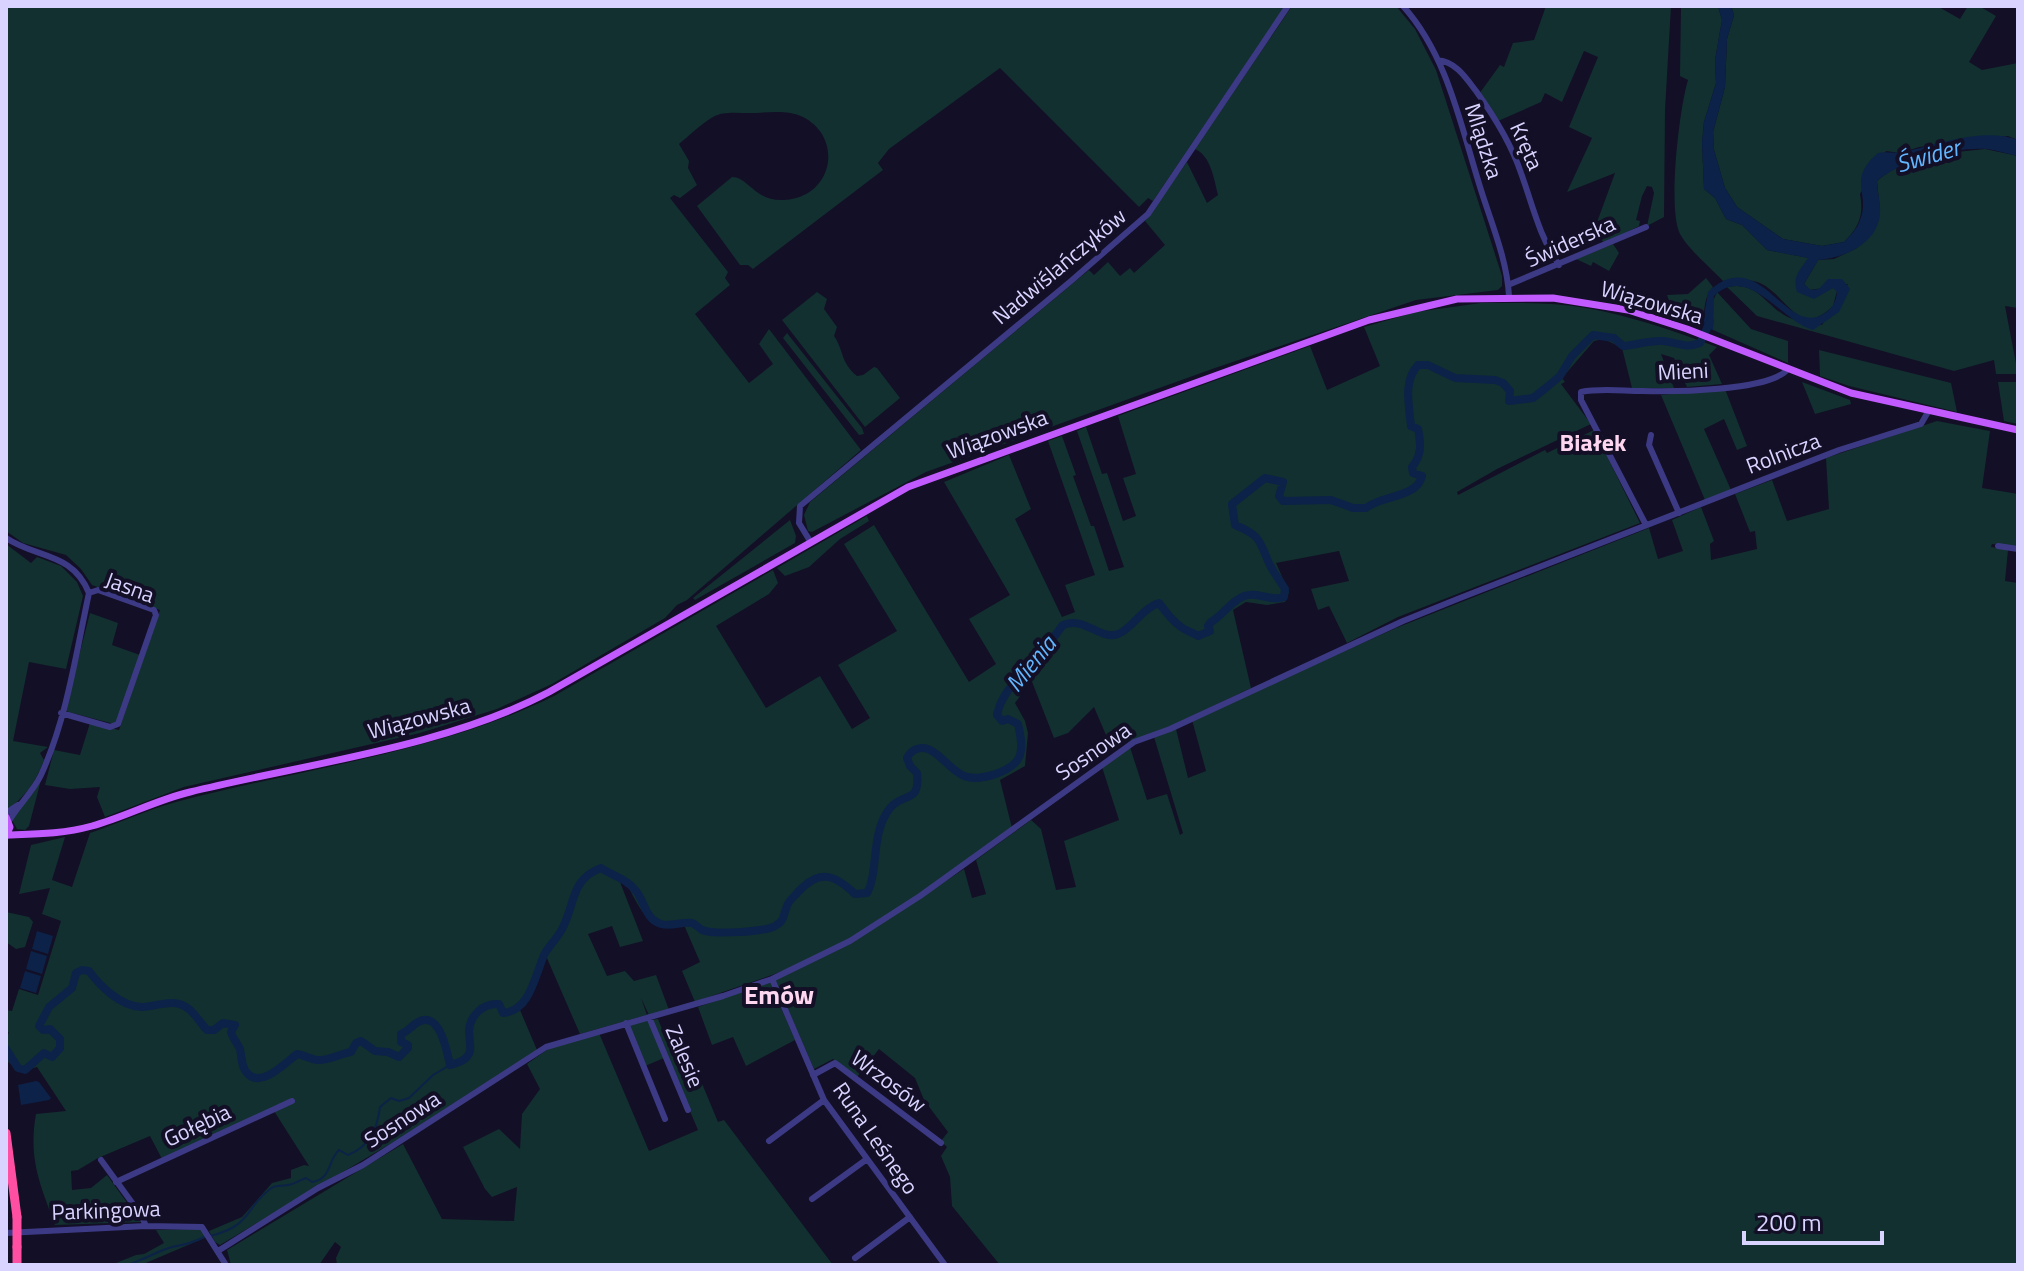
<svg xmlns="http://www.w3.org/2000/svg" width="2024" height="1271" viewBox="0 0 2024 1271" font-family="'Titillium Web',sans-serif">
<rect width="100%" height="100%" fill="#130f26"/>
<path fill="#12302f" d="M6,6H1285L1153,201L1148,198L1139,207L1000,68L889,149L878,163L883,170L753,269L748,265H740L697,206L732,177C750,177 756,206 792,199C834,191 842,137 803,117C787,109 766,113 749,113C737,113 723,111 713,117C701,124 690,135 679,144L689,161L688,168L697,185L680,198L674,195L670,198L728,272L725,278L730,285L695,314L749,383L773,364L759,344L769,329L861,450L687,600L677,605L665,618L552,684L497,709L420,733L184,787L105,817L97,797L100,787L70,789L45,785L54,750L80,755L90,723L119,730L160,610L92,585L81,569L66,555L23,543L6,531Z
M1292,6H1396L1415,29L1436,70L1502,276V286L1498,290L1416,300L1215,368L926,472L812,532L808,531L804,515L810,502L1089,270L1094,275L1108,262L1120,276L1130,268L1134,273L1165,245L1145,221L1187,162L1207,203L1218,195C1214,179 1211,156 1195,149Z
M1546,6H1671L1665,110L1664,217L1647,226L1654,193L1652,187L1647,186L1642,196L1636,220L1640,221L1639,226L1605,243L1593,233L1615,173L1567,192L1592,138L1569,127L1598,57L1584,51L1562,102L1545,93L1541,102L1498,121L1479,94L1500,65L1504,67L1513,43L1534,40Z
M1681,6H1718L1722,20L1715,60L1716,83L1704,122L1702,143L1704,189L1715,198L1726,219L1742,225L1767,250L1809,258L1797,292L1834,288L1837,291L1833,306C1798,340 1788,296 1760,283C1751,279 1732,279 1723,281C1711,268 1688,249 1680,234C1667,208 1680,105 1688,80L1680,76Z
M1731,6H1937L1960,19L1968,6H1979L1996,16L1969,62L1982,70L2018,63V140L2008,136L1919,147L1900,153L1886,151L1860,194C1864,215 1859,227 1844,242L1822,246L1783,239L1737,207L1725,188L1714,150L1713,132L1725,87L1727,39L1734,15Z
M1985,149L2018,156V308L2005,306L2018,374H1996L1994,360L1954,371L1757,316L1727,287C1759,280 1766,308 1790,318C1799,322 1812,323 1822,325L1848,284L1810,290L1804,284L1818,260L1834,259L1857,248L1880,211L1877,181C1906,156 1948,153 1985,149Z
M1613,244L1619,253L1609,271L1593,262L1591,266L1576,259Z
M1706,278L1713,287C1703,297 1705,314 1702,327L1675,317L1667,295L1688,294Z
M817,292L827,299L824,309L837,327L834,336C844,350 840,362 857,376L863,375L874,367L877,368L900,398L865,427L782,320Z
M1717,292L1751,329L1788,341V363L1713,330V301Z
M1481,303C1516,303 1552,302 1586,308C1632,316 1674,331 1717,347L1709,355L1722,384L1687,387L1674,358L1661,354L1674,388H1632L1622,348L1604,339L1594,341L1562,378L1565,382L1561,384L1591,424L1497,469L1457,492L1458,495L1545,450L1547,453L1594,430L1640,523L1398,617L1347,643L1329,606L1318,610L1311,589L1349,581L1339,551L1276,563L1289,592L1285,602L1267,605L1246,602L1233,610L1251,688L1169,727L1128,742L1126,739L1112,749L1094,707L1068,733L1054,738L1029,674L1020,681L1023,692L1015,703L1025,721L1028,733L1025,766L1000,780L1012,828C959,866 906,907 849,940C801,968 747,983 695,1002L682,971L700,962L684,925C679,926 675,927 671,928C647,930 636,900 626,883L620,882L643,941L620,947L612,926L588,934L607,976L625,971L634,981L656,975L669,1010L649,1015L641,998L647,1015L580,1034L546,956L526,1005L520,1010L537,1050L400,1138L220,1245L215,1242L209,1231L242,1217L272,1183L291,1178V1170L304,1165L309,1166L274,1111L162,1159L150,1136L98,1158L78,1170L71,1171L72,1190L91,1188L107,1175L141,1222L55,1225C40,1184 28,1159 36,1114L66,1111L37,1067L20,1072L6,1060V1036L9,1033L6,1029V1010L12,1011L19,989L38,995L61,921L42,914L50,888L19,894L31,845L65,837L52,880L72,887L90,833C119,823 147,810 176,802C303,768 435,754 554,696L773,570L778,583L769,594L716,626L766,708L820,676L852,729L870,718L838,665L897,631L844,544L874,525L969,682L996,664L969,619L1010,595L944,482L1009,455L1031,509L1015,519L1062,617L1075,612L1065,585L1095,575L1048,441L1062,436L1076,475L1073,476L1091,526H1094L1109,571L1124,567L1077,431L1086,427L1102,474L1107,473L1123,521L1136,516L1123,478L1136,474L1118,416L1310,346L1327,390L1380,366L1364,327L1416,312Z
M787,333L862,428L864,434L859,435L783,338Z
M1819,350L1951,383L1957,412L1849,386L1820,376Z
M1802,382L1850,400L1851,404L1815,414Z
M1998,382H2018V424L2004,421Z
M1725,389L1747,446L1737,450L1724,419L1704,429L1731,490L1705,500L1661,395Z
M1937,421L1990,431L1982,488L2018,494V547L1992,544L1991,547L2008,550L2005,581L2018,583V1265H1000L952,1206L950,1177L941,1156L947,1147L941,1141L948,1132L924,1100L915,1078L879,1049L857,1077L833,1059L814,1069L775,980L850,944L964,869L972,898L986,894L976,860L1031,820L1041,829L1056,890L1076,887L1064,841L1119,820L1102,767L1130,747L1147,800L1167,794L1180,835L1183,833L1154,737L1176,729L1188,778L1206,771L1192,720L1396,628L1649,528L1658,559L1683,551L1672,520L1701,507L1714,541L1710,544L1711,560L1757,549L1755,531L1750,532L1735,494L1772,480L1787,521L1829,509L1826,458Z
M867,516L869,521L840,539L809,567L785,576L777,568Z
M790,520L796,536L795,543L695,600L693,598Z
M6,544L31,563L37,557L61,566L77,582L83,596L66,669L29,662L13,741L48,747L40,753L44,760C36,782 25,797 6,811Z
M90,613L118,623L112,645L140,655L118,722L114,724L65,711Z
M41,780L29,826L25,830L17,829L12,820Z
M6,912L29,917L33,922L25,947L16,949L6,942Z
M770,982L795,1040L746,1066L733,1037L712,1045L698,1007Z
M658,1019L666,1039L681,1033L718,1122L724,1120L833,1265H337L336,1258L341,1247L335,1242L319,1265H231L227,1250L403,1144L442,1219L514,1221L517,1187L492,1197L485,1189L463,1147L499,1129L520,1149L522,1114L540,1089L527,1064L548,1049L599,1033L649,1151L698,1130L651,1020Z
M648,1020L664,1058L645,1066L628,1025Z
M201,1229L207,1237L141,1265H111L136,1255L144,1254L164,1243L156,1230Z"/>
<path fill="#0c2248" d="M1718,6H1731L1734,15L1727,39L1725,87L1713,132L1714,150L1725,188L1737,207L1783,239L1822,246L1844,242C1850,236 1857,229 1860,220C1871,193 1846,180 1878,153C1887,151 1895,154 1904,152C1938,144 1984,127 2018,140V156C2008,154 1997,150 1986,149C1955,147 1901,160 1877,181C1877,192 1881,203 1880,213C1878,244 1844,258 1818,260L1804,284L1811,290L1819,289L1828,279H1842L1850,289L1839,312L1813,330C1781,321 1748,263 1714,296L1713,330L1702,327L1708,292C1761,242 1785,340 1825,313C1833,308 1836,301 1837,292L1833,288L1814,299L1797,292C1792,276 1800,270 1808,258L1767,250L1742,225L1726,219L1715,198L1704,189L1702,143L1704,122L1716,83L1715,60L1722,20Z
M37,931L53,936L48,954L32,949Z
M31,951L47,956L42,974L26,969Z
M25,971L41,976L36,993L20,988Z
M36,1081L39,1082L51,1098L49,1100L21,1105L18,1085Z"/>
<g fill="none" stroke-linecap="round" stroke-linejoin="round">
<path stroke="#0c2248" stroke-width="2" d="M210,1236C253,1225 243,1210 270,1189C276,1184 281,1187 288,1185C295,1184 300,1180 306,1178L312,1182C332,1179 327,1161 339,1150L348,1155C370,1146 377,1130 380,1107L391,1098L399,1101L409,1098L433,1075L450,1065
M127,1265C141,1261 160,1250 172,1247C184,1245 193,1243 204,1237"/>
<path stroke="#0c2248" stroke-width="8" d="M6,1049L18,1068L25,1070L44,1053L52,1057L60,1048V1039L50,1029L43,1030L39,1026L49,1007L72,988L76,973L82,970L89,971C100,986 120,1006 141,1007C158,1007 174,996 190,1010C196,1015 201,1024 207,1030H214L223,1023L235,1025L231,1032C233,1039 237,1043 240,1049C242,1057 241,1067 247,1073C261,1089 285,1063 297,1054C304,1055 310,1059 317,1060C328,1061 339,1054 351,1052L356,1043L361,1041L375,1051L388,1052L399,1057L408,1048V1045L401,1042V1034C409,1031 411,1026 418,1022C440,1010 447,1052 450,1065C458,1063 468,1060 470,1051C471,1045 469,1037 469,1031C470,1015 483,1003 499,1004L503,1013C530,1011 535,976 544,955C549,945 557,939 562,929C575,906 570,879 601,868C613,876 627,879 636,891C645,902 645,919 661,924C672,927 682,921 692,923C694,923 700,929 702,930C714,935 764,932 775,926C785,921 783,915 787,906C788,901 795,896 798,892C820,868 835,875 855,894L867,893C879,872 870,833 890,808C904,791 920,805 917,773L910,766L907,758C911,750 919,746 928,749C941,754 950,770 964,776C979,782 1014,772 1020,755C1023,745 1020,734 1018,724L1008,719L1002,721L997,715C1003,686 1027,674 1044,652C1051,643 1056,633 1063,625C1086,616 1100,641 1118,634C1131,630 1142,608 1159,603C1165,611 1171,620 1181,627C1186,631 1192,632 1198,636L1210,631L1208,626L1211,622C1223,615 1231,601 1244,596C1258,591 1270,602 1284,597L1285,589C1280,580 1272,571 1268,561C1259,539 1259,535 1235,525L1232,504L1265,478L1283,482L1279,496L1283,501L1331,500L1353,508H1366C1382,495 1417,498 1422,476L1413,473L1412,467C1422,455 1421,444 1418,429L1411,426C1409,405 1403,381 1418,365H1428L1455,378L1495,380L1503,383L1510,391L1509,401L1533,398L1547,387L1560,376L1572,356L1593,335L1614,338L1623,346C1636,345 1650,340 1662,341C1677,342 1685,349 1700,343L1710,322"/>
<path stroke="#3d3a85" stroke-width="6" d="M1403,6C1448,56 1461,127 1481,190C1492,225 1507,260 1509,296
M1438,60C1456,62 1466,78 1476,91C1494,116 1511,143 1521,173C1533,206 1539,236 1559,265
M1508,285L1646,227
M1651,435L1649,445L1679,513
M1646,525L1581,400V392C1600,388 1623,391 1642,391C1672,392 1768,391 1787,370
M6,538C38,559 72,552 89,593
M810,541L799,523L800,506L1071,281L1148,214L1288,6
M1998,546L2018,549
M61,713L110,727L118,724L156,615L154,610L98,590L89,593
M6,813L18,805
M9,821C18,805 33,792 41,775C67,718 76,653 89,593
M772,979L824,1100L945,1265
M649,1017L688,1110
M626,1023L665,1119
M813,1075L835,1063L941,1143
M769,1141L824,1100
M101,1160L141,1215L146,1226
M116,1182L292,1101
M812,1199L867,1159
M6,1233L146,1226L202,1227L226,1265
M218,1251L318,1188L363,1165L546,1047L723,996L772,979L850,941L920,896L1134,742L1170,729L1403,621L1460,598L1839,450L1921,424L1928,412
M855,1258L910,1217"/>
<path stroke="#c25bff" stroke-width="7" d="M6,817L10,827L6,836
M7,835C36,834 63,834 92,826C125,817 156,800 190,792C304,764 446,747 549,692L908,487L1369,320L1457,299L1553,298L1628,310L1687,329L1851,393L2018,430"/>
<path stroke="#ff4fa3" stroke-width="9" d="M6,1133L17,1217
M17,1265V1247"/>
<path stroke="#ff4fa3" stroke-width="9" d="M17,1217V1247"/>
</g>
<g text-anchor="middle" stroke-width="8" stroke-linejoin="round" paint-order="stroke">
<g font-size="22" fill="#d9d4ff" stroke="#130f26">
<text transform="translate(1484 141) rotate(72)" y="8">Mlądzka</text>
<text transform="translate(1527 146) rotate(66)" y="8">Kręta</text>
<text transform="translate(1570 241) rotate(-24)" y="8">Świderska</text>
<text transform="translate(1059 266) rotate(-40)" y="8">Nadwiślańczyków</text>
<text transform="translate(1652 302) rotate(16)" y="8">Wiązowska</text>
<text transform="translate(1683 371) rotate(-3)" y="8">Mieni</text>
<text transform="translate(997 434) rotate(-20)" y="8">Wiązowska</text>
<text transform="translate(1783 453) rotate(-21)" y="8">Rolnicza</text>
<text transform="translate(130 587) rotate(20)" y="8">Jasna</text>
<text transform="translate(419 718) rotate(-15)" y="8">Wiązowska</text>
<text transform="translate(1093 751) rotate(-34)" y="8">Sosnowa</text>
<text transform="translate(685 1056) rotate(67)" y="8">Zalesie</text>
<text transform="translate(889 1081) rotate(37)" y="8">Wrzosów</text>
<text transform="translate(402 1119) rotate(-33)" y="8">Sosnowa</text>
<text transform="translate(197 1125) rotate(-25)" y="8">Gołębia</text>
<text transform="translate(876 1138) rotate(55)" y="8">Runa Leśnego</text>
<text transform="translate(106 1210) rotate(-2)" y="8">Parkingowa</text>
</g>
<g font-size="24" font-style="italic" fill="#62b6ff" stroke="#130f26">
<text transform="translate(1928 156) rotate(-16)" y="8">Świder</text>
<text transform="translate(1031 664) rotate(-51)" y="8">Mienia</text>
</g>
<g font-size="24" font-weight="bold" fill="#ffd6f0" stroke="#130f26">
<text x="1593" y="451">Białek</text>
</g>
<g font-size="26" font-weight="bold" fill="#ffd6f0" stroke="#130f26">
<text x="779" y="1004">Emów</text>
</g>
</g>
<rect width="2024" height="1271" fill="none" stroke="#d9d4ff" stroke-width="16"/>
<path d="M1744 1231v12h138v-12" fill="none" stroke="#d9d4ff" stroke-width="4"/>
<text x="1756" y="1231" font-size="24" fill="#d9d4ff" stroke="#130f26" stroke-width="6" paint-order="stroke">200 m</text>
</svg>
